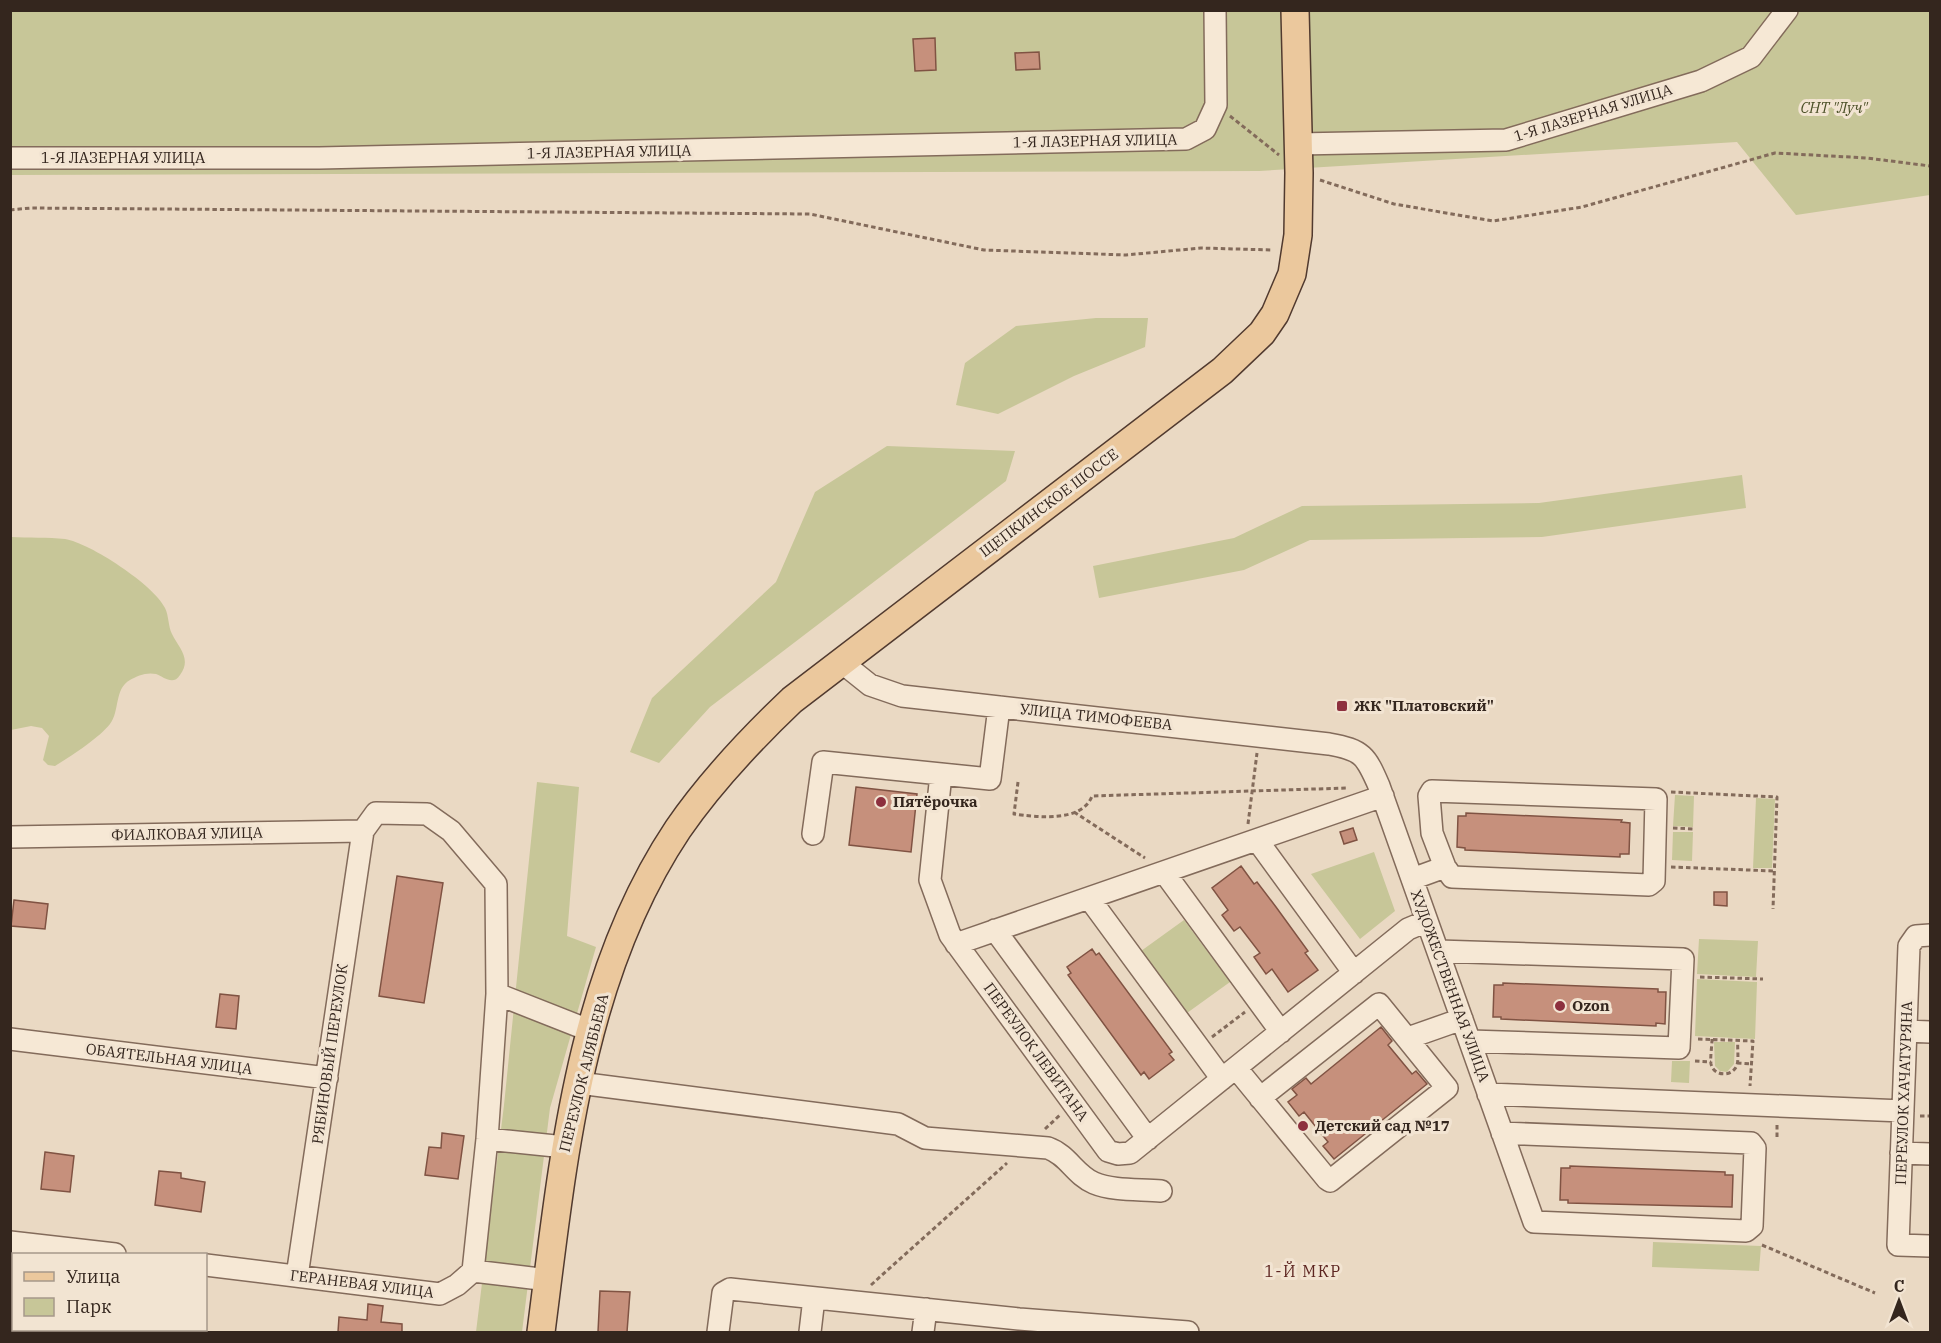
<svg xmlns="http://www.w3.org/2000/svg" width="1941" height="1343" viewBox="0 0 1941 1343" font-family="'IBM Plex Serif',serif">
<rect width="100%" height="100%" fill="#ead9c3"/>
<path fill="#c7c698" d="M10,11H1930V195L1796,215L1737,142L1259,171L11,175Z
M1096,318H1148L1145,347L1074,376L998,414L956,405L965,363L1016,326Z
M887,446L1015,451L1006,481L710,707L659,763L630,752L652,698L776,582L815,492Z
M1742,475L1746,508L1542,537L1310,540L1244,570L1099,598L1093,566L1234,538L1302,506L1539,503Z
M11,537C28,538 48,537 65,539C90,543 154,585 165,608C169,616 168,626 172,634C179,648 192,659 180,675C173,686 164,677 156,674C146,672 137,676 130,680C114,689 120,711 110,724C99,738 70,757 55,766L48,765L43,760L49,736L42,728L31,726L11,730Z
M537,782L579,787L567,936L596,947L550,1108L522,1332H476L504,1105Z
M1675,795L1694,796L1693,827L1673,826Z
M1756,798L1775,799L1772,868H1753Z
M1673,832H1693L1692,861L1672,860Z
M1374,852L1395,911L1360,939L1311,874Z
M1184,920L1230,982L1187,1013L1141,951Z
M1699,939L1758,941L1756,977L1697,974Z
M1697,979L1757,982L1755,1039L1695,1036Z
M1714,1042H1735L1734,1064L1727,1072L1720,1071L1715,1066Z
M1672,1061H1690L1689,1083L1671,1082Z
M1653,1242L1761,1246L1759,1271L1652,1267Z"/>
<path fill="#c6907c" stroke="#805343" stroke-width="1.5" d="M935,38L936,70L915,71L913,39Z
M1039,52L1040,69L1016,70L1015,53Z
M856,787L917,794L911,852L849,845Z
M1466,813L1622,820L1621,822L1630,823L1629,854H1620V857L1465,850V848L1457,847L1458,816H1466Z
M1353,828L1357,840L1344,844L1340,832Z
M1241,866L1254,884L1257,882L1276,907L1308,951L1305,953L1318,970L1288,992L1272,969L1266,974L1254,957L1260,953L1240,927L1234,931L1222,915L1228,910L1212,888Z
M397,876L443,883L424,1003L379,996Z
M1714,892H1727V906L1714,905Z
M14,900L48,904L45,929L11,926Z
M1092,949L1096,955L1099,953L1172,1052L1169,1054L1174,1060L1149,1079L1144,1072L1141,1075L1068,975L1071,973L1067,967Z
M1503,983L1658,989V992H1666L1665,1024L1656,1023V1026L1501,1019V1017H1493L1494,985H1503Z
M220,994L239,996L236,1029L216,1027Z
M1381,1027L1392,1041L1388,1045L1412,1074L1416,1071L1427,1084L1334,1159L1323,1146L1328,1142L1304,1112L1299,1116L1288,1102L1297,1095L1292,1089L1306,1078L1311,1084Z
M442,1133L464,1136L458,1179L425,1175L429,1147L441,1148Z
M45,1152L74,1156L70,1192L41,1189Z
M1570,1166L1725,1172V1175H1733L1732,1207L1568,1203V1200H1560L1561,1168H1570Z
M159,1171L181,1173V1178L205,1182L201,1212L155,1205Z
M600,1291L630,1292L627,1332H598Z
M368,1304L383,1306L381,1322L402,1324V1332H338L339,1317L367,1320Z"/>
<g fill="none" stroke-linecap="round" stroke-linejoin="round">
<defs>
<path id="minor" d="M1298,144L1506,140L1701,81L1751,57L1787,10
M10,158H319L1186,139L1205,129L1216,105L1215,10
M840,661L870,685L902,696L1329,744C1363,750 1366,756 1379,786C1430,932 1482,1077 1534,1222L1746,1231L1752,1226L1755,1148L1751,1143L1502,1133
M999,707L990,779L941,774L930,880L950,935L1108,1151L1118,1154L1130,1153L1408,929L1427,921
M813,834L823,762L941,774
M10,837L363,831
M1257,840L1354,973
M1164,872L1281,1032
M1412,879L1445,867L1432,833L1429,796L1432,791L1656,799L1654,881L1649,885L1452,877L1445,867
M1089,898L1222,1079
M995,930L1148,1139
M1930,935L1916,936L1909,946L1898,1245L1930,1246
M956,944L1383,796
M1438,951L1683,959L1679,1048L1470,1041
M497,994L591,1031
M1906,1031L1930,1032
M1408,1038L1462,1019
M10,1039L327,1078
M1236,1068L1327,1179L1330,1181L1447,1088L1379,1004L1260,1098
M579,1083L898,1124L925,1138L1048,1148C1068,1155 1075,1175 1094,1183C1113,1191 1140,1189 1161,1191
M1488,1094L1903,1111
M487,1139L565,1147
M1901,1153L1930,1154
M10,1242L115,1254
M206,1265L440,1294L457,1285L473,1271L548,1280
M297,1276L363,831L376,813L427,814L451,831L496,884L497,994L487,1139L473,1271
M718,1332L723,1293L730,1289L1019,1319L1188,1332
M810,1332L814,1298
M923,1332L926,1309"/>
<path id="major" d="M541,1332C563,1161 579,977 678,829C711,781 750,740 792,700L1222,371L1262,333L1275,314L1292,274L1298,235L1299,173L1295,10"/>
</defs>
<use href="#minor" stroke="#836b5b" stroke-width="24"/>
<use href="#major" stroke="#513a2f" stroke-width="30"/>
<path stroke="#836b5b" stroke-width="3" stroke-dasharray="4.5 3" stroke-linecap="butt" d="M1230,116L1279,155
M1320,180L1394,204L1493,221L1582,207L1775,153L1867,158L1930,166
M10,210L31,208L810,214L984,250L1126,255L1201,248L1273,250
M1018,782L1014,814C1036,817 1082,823 1092,796L1347,788
M1671,792L1777,797L1773,909
M1074,812L1145,858
M1248,824L1257,753
M1673,828L1693,829
M1671,867L1774,871
M1700,977L1763,979
M1212,1037L1245,1012
M1698,1039L1753,1041L1750,1086
M1712,1039C1712,1047 1710,1057 1711,1064C1714,1077 1733,1077 1737,1065C1739,1058 1737,1048 1738,1040
M1695,1061L1711,1062
M1737,1063L1752,1064
M1920,1116H1930
M1045,1129L1060,1115
M1777,1137V1123
M1762,1245L1875,1293
M871,1285L1007,1163"/>
<use href="#minor" stroke="#f6e8d5" stroke-width="21"/>
<use href="#major" stroke="#ebc89d" stroke-width="27"/>
</g>
<g fill="#8d303e" stroke="#f2e4d2" stroke-width="2">
<rect x="1336" y="700" width="12" height="12" rx="3"/>
<circle cx="881" cy="802" r="6"/>
<circle cx="1560" cy="1006" r="6"/>
<circle cx="1303" cy="1126" r="6"/>
</g>
<g text-anchor="middle" stroke-width="6" stroke-linejoin="round" paint-order="stroke">
<g font-size="15" font-style="italic" fill="#4a4f26" stroke="#f2e4d2">
<text x="1834" y="113">СНТ "Луч"</text>
</g>
<g font-size="15" fill="#34261e" stroke="#f2e4d2">
<text transform="translate(1593 113) rotate(-17)" y="5">1-Я ЛАЗЕРНАЯ УЛИЦА</text>
<text transform="translate(1095 141) rotate(-1)" y="5">1-Я ЛАЗЕРНАЯ УЛИЦА</text>
<text transform="translate(609 152) rotate(-1)" y="5">1-Я ЛАЗЕРНАЯ УЛИЦА</text>
<text x="123" y="163">1-Я ЛАЗЕРНАЯ УЛИЦА</text>
<text transform="translate(1049 503) rotate(-37)" y="5">ЩЕПКИНСКОЕ ШОССЕ</text>
<text transform="translate(1096 717) rotate(6)" y="5">УЛИЦА ТИМОФЕЕВА</text>
<text transform="translate(187 834) rotate(-1)" y="5">ФИАЛКОВАЯ УЛИЦА</text>
<text transform="translate(1450 986) rotate(70)" y="5">ХУДОЖЕСТВЕННАЯ УЛИЦА</text>
<text transform="translate(1036 1052) rotate(54)" y="5">ПЕРЕУЛОК ЛЕВИТАНА</text>
<text transform="translate(330 1054) rotate(-82)" y="5">РЯБИНОВЫЙ ПЕРЕУЛОК</text>
<text transform="translate(169 1059) rotate(7)" y="5">ОБАЯТЕЛЬНАЯ УЛИЦА</text>
<text transform="translate(584 1073) rotate(-76)" y="5">ПЕРЕУЛОК АЛЯБЬЕВА</text>
<text transform="translate(1904 1093) rotate(-88)" y="5">ПЕРЕУЛОК ХАЧАТУРЯНА</text>
<text transform="translate(362 1284) rotate(7)" y="5">ГЕРАНЕВАЯ УЛИЦА</text>
</g>
<g font-size="15" font-weight="bold" fill="#34261e" stroke="#f2e4d2" text-anchor="start">
<text x="1354" y="711">ЖК "Платовский"</text>
<text x="893" y="807">Пятёрочка</text>
<text x="1572" y="1011">Ozon</text>
<text x="1315" y="1131">Детский сад №17</text>
</g>
<g font-size="16" letter-spacing="1.5" fill="#5d2521" stroke="#f2e4d2">
<text x="1303" y="1277">1-Й МКР</text>
</g>
</g>
<rect width="1941" height="1343" fill="none" stroke="#34261e" stroke-width="24"/>
<rect x="12" y="1253" width="195" height="78" fill="#f2e4d2" stroke="#a6988a" stroke-width="1.5"/>
<rect x="24" y="1272" width="30" height="9" fill="#ebc89d" stroke="#a6988a" stroke-width="1.5"/>
<text x="66" y="1283" font-size="18" fill="#34261e">Улица</text>
<rect x="24" y="1298" width="30" height="18" fill="#c7c698" stroke="#a6988a" stroke-width="1.5"/>
<text x="66" y="1313" font-size="18" fill="#34261e">Парк</text>
<g transform="translate(1899 1301)" stroke="#f2e4d2" stroke-width="4.5" paint-order="stroke">
<path d="M0-4.5L10 22L0 15L-10 22Z" fill="#34261e"/>
<text y="-9" font-size="16" font-weight="bold" text-anchor="middle" fill="#34261e">С</text>
</g>
</svg>
